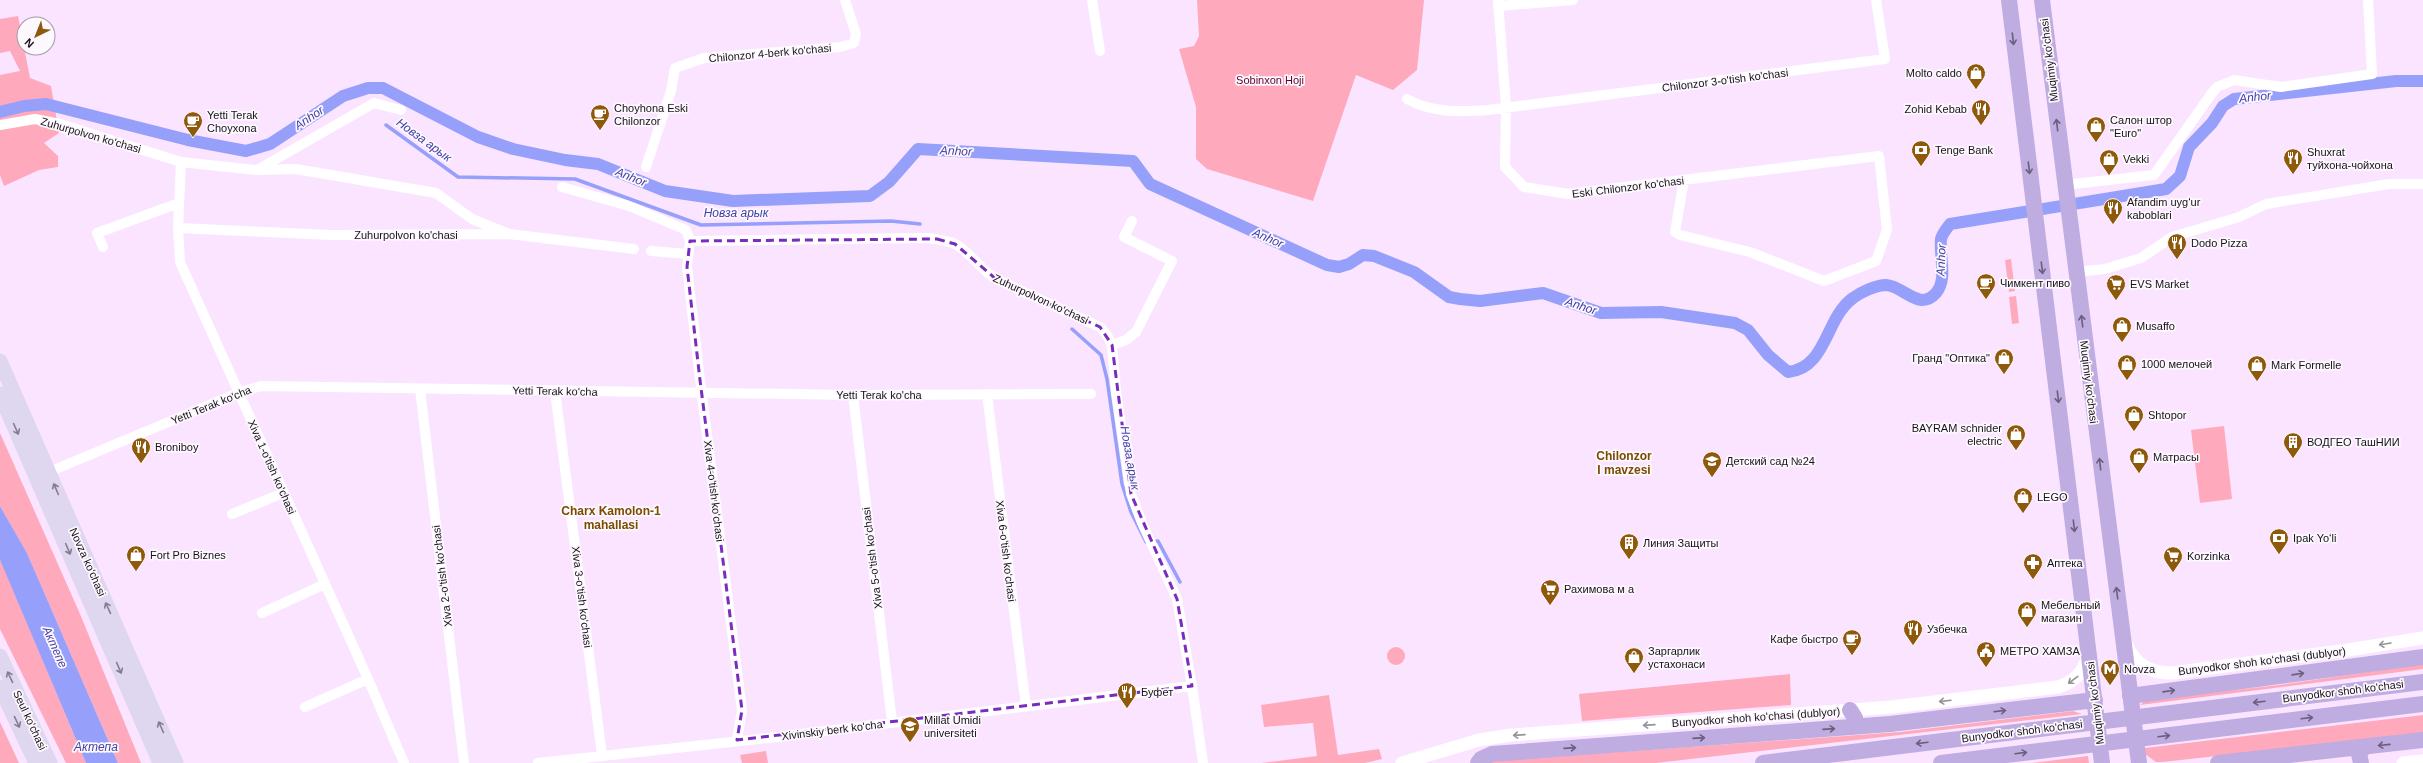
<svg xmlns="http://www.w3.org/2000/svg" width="2423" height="763" viewBox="0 0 2423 763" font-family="Arial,sans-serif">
<rect width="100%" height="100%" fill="#fbe4ff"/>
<path fill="#ffa9bd" d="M1197,0H1424L1417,70L1393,90L1356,75L1313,201L1207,169L1196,159V107L1179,49L1194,46L1199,36Z
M18,16L30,78L51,86L59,133L44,143L58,156V167L39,170L4,186L0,175V75L20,71L10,51L0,53V19Z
M2011,259L2015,291L2009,292L2005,260Z
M2016,296L2019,323L2012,324L2009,297Z
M2224,426L2232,499L2200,503L2191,430Z
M0,433L80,614L141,763H118L27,553L0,506Z
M0,560L2,564L86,763H66L0,629Z
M1387 656a9 9 0 1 1 18 0a9 9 0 1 1-18 0Z
M2423,664V669L2140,705L2146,700L2279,685Z
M1790,674L1791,705L1582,721L1579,694Z
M1329,695L1338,755L1379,749L1382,759L1365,763H1261L1317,756L1313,723L1264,727L1261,705Z
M2073,711L2082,714L1656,763H1488L1491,761L1900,732Z
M2423,715V733L2163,762H2156L2145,754V748Z
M0,722L19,763H0Z
M766,751L768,763H742L740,755Z
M2088,756L2089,763H2032Z"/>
<path fill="#96a0fa" d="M0,506L27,553L118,763H86L0,560Z"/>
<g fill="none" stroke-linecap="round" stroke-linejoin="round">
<path stroke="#96a0fa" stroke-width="3.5" d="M386,125L458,177L575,179L701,225L891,221L920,224
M1072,329L1101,355L1107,379L1122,484L1131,512L1146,542
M1152,542L1158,541L1180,582"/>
<path stroke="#96a0fa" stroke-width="12" d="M0,112L24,106L46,104L188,140L246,151L270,144L343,96L368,88H383L478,137L513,149L565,160L598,164L665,191L733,201L870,196L889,182L918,149L1133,161L1150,184L1327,265L1339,267L1349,264L1363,255L1374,256L1414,272L1449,297L1460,299L1480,301L1543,293L1601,313L1661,312L1735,323L1748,330L1768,355L1788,372C1827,368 1825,318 1853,298C1861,292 1876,285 1886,285C1904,286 1919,312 1936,293C1948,279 1939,256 1941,239C1942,234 1947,228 1950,224L2166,189L2180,176L2189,147L2212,123L2223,106L2234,99L2396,81H2423"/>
<path stroke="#fff" stroke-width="10" d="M1092,0L1100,51
M1498,0L1506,107L1505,167L1524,187L1568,194L1879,156L1887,230L1876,261L1824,281L1750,252L1680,235L1675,232L1684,180
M1498,6L1573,0
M1407,99C1431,113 1461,112 1488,110L1885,59L1876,0
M0,125L35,119L60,124L181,162L256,170L296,169L436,193L472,219L509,234
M181,162L178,228L180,262L368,679L404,763
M646,167L671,91L675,68L704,58L840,47L854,43L856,34L845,0
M257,170L374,103L401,110
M2064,185L2154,175L2212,93L2217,87L2234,80L2281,87L2372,74L2368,0
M562,187L629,206L686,230L690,241L927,238C936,239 947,240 955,244C970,252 981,270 996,279L1100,327L1107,335L1112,345L1116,391L1131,494L1142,523L1177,599L1192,686
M178,228L332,235L509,234L634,249
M690,241L687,267L700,380L742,710L737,740
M103,247L97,233L179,203
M651,251L688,254
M2075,272L2105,269L2141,258L2172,237L2239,217L2266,204L2389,184H2423
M1112,345L1126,340L1136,332L1172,261L1124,237L1132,221
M420,389L464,763
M555,391L602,755
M987,394L1026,707
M853,395L892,722
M44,474L238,393L261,386L853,395L1091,394
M232,514L283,493
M262,613L325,584
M305,707L368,679
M538,763L777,737L1192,686L1203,763"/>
<path stroke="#fff" stroke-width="13" d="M2126,644C2136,665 2149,673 2172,673L2348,650L2423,638
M1402,763L1479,740L1511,735L1892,707L2058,687C2075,682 2085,671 2088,654
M2403,763L2423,761"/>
<path stroke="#dfd6ef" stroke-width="15" d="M0,361L176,763
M0,394L160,763
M0,656L50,763
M0,687L36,763"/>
<path stroke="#bface0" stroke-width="16" d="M2009,0L2102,763
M2042,0L2139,763
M2130,696L2423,657
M1850,710L1855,718L1852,727
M1478,763L1481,759L1492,754L1890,724L2095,700
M1763,763L2423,682
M1941,763L2423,704
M2218,763L2423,740
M2361,763L2359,754L2364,747"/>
</g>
<defs><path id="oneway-shaft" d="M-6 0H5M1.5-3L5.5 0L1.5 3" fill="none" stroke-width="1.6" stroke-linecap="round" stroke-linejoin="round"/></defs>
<g stroke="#6c5e7d">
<use href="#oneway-shaft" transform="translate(2013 39) rotate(83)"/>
<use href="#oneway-shaft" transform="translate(2057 125) rotate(-97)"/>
<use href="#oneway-shaft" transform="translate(2029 168) rotate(83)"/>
<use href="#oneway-shaft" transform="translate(2042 268) rotate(83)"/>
<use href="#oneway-shaft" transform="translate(2082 321) rotate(-97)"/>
<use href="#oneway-shaft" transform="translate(2058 397) rotate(83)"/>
<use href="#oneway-shaft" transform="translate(2100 464) rotate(-97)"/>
<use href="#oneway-shaft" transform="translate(2074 526) rotate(83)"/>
<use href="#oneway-shaft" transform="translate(2117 593) rotate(-97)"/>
<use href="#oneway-shaft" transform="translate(2298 674) rotate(-8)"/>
<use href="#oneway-shaft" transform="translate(2169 691) rotate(-8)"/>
<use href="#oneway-shaft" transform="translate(2259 702) rotate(173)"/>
<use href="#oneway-shaft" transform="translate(2000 711) rotate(-7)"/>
<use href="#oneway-shaft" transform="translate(2307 718) rotate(-7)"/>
<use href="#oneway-shaft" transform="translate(1829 729) rotate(-4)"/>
<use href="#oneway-shaft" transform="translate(2164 736) rotate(-7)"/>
<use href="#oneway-shaft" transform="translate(1699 738) rotate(-4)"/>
<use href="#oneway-shaft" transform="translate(1922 743) rotate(173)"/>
<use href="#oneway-shaft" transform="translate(2384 745) rotate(174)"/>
<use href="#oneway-shaft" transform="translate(1570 748) rotate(-4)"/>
<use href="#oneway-shaft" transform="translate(2021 753) rotate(-7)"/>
</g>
<g stroke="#857d8f">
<use href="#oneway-shaft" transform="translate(16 429) rotate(66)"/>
<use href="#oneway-shaft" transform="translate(56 489) rotate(-113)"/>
<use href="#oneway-shaft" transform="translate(68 549) rotate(67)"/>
<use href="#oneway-shaft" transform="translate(108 608) rotate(-115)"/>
<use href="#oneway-shaft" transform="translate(119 668) rotate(67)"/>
<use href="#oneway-shaft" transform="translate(10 677) rotate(-115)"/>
<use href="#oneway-shaft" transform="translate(17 722) rotate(65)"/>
<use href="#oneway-shaft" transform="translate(161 727) rotate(-114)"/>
</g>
<g stroke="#979498">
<use href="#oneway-shaft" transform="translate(2385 644) rotate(171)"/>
<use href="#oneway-shaft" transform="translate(2073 680) rotate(143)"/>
<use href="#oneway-shaft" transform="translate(1945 701) rotate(173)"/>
<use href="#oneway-shaft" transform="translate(1649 725) rotate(176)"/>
<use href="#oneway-shaft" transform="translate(1519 735) rotate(176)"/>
</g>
<path fill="none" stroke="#7b2cbf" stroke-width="3" stroke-dasharray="8 5" stroke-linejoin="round" d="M937,239L955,244L996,279L1100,327L1112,345L1131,494L1177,599L1192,686L737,740L742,710L700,380L687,267L690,241Z"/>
<defs>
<symbol id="shop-pin" viewBox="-11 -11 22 30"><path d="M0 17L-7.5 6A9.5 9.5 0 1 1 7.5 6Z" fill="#8e590a" stroke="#fdf8fe"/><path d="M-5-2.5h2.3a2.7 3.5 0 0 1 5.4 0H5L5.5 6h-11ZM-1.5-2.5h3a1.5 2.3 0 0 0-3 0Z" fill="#fff"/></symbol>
<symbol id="restaurant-pin" viewBox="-11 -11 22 30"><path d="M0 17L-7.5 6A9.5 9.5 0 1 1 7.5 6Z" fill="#8e590a" stroke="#fdf8fe"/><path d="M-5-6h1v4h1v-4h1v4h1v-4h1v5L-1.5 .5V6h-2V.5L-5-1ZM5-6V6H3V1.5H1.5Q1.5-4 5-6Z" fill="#fff"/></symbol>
<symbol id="cafe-pin" viewBox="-11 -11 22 30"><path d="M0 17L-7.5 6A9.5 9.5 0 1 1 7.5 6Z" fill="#8e590a" stroke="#fdf8fe"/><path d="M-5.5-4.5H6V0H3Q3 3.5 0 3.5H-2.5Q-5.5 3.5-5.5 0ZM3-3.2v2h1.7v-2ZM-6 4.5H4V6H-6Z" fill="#fff"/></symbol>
<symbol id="bank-pin" viewBox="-11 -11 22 30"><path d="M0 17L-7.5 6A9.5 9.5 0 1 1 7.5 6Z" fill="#8e590a" stroke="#fdf8fe"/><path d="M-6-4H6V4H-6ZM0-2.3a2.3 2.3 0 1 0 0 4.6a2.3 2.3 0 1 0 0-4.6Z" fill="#fff"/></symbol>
<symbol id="supermarket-pin" viewBox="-11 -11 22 30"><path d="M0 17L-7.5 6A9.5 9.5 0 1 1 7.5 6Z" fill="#8e590a" stroke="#fdf8fe"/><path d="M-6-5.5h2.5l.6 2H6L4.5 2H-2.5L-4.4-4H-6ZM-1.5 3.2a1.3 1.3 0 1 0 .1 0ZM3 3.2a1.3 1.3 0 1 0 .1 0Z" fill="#fff"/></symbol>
<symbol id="building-pin" viewBox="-11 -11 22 30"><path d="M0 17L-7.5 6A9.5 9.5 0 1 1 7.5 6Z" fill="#8e590a" stroke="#fdf8fe"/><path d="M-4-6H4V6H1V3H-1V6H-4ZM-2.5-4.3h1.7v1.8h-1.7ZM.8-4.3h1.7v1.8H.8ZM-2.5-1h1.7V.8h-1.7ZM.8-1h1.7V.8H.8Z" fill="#fff"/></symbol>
<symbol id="school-pin" viewBox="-11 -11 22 30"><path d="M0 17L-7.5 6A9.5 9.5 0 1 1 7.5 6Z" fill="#8e590a" stroke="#fdf8fe"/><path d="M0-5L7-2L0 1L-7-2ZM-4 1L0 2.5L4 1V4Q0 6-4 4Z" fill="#fff"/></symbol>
<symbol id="pharmacy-pin" viewBox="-11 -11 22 30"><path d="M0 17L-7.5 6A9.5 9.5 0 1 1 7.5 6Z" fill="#8e590a" stroke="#fdf8fe"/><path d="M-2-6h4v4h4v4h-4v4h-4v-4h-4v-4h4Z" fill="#fff"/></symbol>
<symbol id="civic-pin" viewBox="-11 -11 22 30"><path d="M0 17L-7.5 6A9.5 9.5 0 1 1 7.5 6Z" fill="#8e590a" stroke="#fdf8fe"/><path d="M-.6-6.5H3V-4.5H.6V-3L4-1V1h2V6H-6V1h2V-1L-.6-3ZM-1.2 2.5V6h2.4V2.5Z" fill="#fff"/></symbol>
<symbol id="metro-pin" viewBox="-11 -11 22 30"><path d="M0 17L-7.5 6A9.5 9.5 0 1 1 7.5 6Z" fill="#8e590a" stroke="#fdf8fe"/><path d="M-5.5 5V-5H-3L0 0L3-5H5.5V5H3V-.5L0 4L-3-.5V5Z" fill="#fff"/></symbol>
<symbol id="university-pin" viewBox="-11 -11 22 30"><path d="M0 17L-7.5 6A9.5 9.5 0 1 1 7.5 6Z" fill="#8e590a" stroke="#fdf8fe"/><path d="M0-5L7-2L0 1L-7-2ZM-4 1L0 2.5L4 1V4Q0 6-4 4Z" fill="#fff"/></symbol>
</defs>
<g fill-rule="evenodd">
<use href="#shop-pin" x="1965" y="62" width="22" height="30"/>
<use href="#restaurant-pin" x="1970" y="98" width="22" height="30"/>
<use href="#cafe-pin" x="589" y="103" width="22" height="30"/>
<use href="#cafe-pin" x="182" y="110" width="22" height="30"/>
<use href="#shop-pin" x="2085" y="115" width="22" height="30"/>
<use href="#bank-pin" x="1910" y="139" width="22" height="30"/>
<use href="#restaurant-pin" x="2282" y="147" width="22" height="30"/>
<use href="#shop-pin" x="2098" y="148" width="22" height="30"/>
<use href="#restaurant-pin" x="2102" y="197" width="22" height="30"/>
<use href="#restaurant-pin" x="2166" y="232" width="22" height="30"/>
<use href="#cafe-pin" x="1975" y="272" width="22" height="30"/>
<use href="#supermarket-pin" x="2105" y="273" width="22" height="30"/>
<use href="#shop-pin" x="2111" y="315" width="22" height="30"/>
<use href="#shop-pin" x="1993" y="347" width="22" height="30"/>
<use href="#shop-pin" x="2116" y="353" width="22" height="30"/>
<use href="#shop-pin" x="2246" y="354" width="22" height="30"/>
<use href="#shop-pin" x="2123" y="404" width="22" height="30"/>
<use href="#shop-pin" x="2005" y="423" width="22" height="30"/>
<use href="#building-pin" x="2282" y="431" width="22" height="30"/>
<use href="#restaurant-pin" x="130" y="436" width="22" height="30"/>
<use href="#shop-pin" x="2128" y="446" width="22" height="30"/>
<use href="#school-pin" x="1701" y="450" width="22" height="30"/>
<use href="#shop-pin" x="2012" y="486" width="22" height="30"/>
<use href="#bank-pin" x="2268" y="527" width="22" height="30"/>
<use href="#building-pin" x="1618" y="532" width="22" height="30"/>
<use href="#shop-pin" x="125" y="544" width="22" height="30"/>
<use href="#supermarket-pin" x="2162" y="545" width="22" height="30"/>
<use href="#pharmacy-pin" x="2022" y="552" width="22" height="30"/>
<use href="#supermarket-pin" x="1539" y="578" width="22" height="30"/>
<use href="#shop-pin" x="2016" y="600" width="22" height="30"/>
<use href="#restaurant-pin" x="1902" y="618" width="22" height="30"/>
<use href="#cafe-pin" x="1841" y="628" width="22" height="30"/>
<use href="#civic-pin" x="1975" y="640" width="22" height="30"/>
<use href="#shop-pin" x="1623" y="646" width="22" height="30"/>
<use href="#metro-pin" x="2099" y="658" width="22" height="30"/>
<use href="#restaurant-pin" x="1116" y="681" width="22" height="30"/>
<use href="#university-pin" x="899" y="715" width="22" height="30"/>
</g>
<g text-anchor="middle" stroke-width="3.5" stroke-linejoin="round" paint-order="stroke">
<g font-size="11" fill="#18111a" stroke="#fdf8fe">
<text transform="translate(770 53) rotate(-5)" y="4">Chilonzor 4-berk ko'chasi</text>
<text transform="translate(2049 60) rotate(-97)" y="4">Muqimiy ko'chasi</text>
<text transform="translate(1725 80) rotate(-7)" y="4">Chilonzor 3-o'tish ko'chasi</text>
<text transform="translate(91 135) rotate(16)" y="4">Zuhurpolvon ko'chasi</text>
<text transform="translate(1628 187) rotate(-7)" y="4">Eski Chilonzor ko'chasi</text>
<text x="406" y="239">Zuhurpolvon ko'chasi</text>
<text transform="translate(1041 299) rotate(25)" y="4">Zuhurpolvon ko'chasi</text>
<text transform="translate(2089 382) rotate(83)" y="4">Muqimiy ko'chasi</text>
<text transform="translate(555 391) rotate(1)" y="4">Yetti Terak ko'cha</text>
<text x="879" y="399">Yetti Terak ko'cha</text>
<text transform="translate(211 405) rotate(-22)" y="4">Yetti Terak ko'cha</text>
<text transform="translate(272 467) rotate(66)" y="4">Xiva 1-o'tish ko'chasi</text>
<text transform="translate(714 491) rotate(83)" y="4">Xiva 4-o'tish ko'chasi</text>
<text transform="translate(1006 551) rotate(83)" y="4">Xiva 6-o'tish ko'chasi</text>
<text transform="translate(872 558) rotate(-97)" y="4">Xiva 5-o'tish ko'chasi</text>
<text transform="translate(88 562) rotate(66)" y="4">Novza ko'chasi</text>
<text transform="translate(442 576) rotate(-97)" y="4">Xiva 2-o'tish ko'chasi</text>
<text transform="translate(582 597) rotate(83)" y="4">Xiva 3-o'tish ko'chasi</text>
<text transform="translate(2262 661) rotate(-7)" y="4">Bunyodkor shoh koʻchasi (dublyor)</text>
<text transform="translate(2343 691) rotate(-7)" y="4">Bunyodkor shoh ko'chasi</text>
<text transform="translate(2095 703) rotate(-97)" y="4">Muqimiy ko'chasi</text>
<text transform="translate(1756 717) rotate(-4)" y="4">Bunyodkor shoh koʻchasi (dublyor)</text>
<text transform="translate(30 720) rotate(65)" y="4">Seul ko'chasi</text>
<text transform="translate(832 730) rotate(-7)" y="4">Xivinskiy berk ko'cha</text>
<text transform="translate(2022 731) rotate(-7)" y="4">Bunyodkor shoh ko'chasi</text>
</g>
<g font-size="11" fill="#18111a" stroke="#fdf8fe" text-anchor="start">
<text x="1962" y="77" text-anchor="end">Molto caldo</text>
<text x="614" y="112">Choyhona Eski<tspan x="614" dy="13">Chilonzor</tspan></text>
<text x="1967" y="113" text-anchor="end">Zohid Kebab</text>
<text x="207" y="119">Yetti Terak<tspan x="207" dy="13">Choyxona</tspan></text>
<text x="2110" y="124">Салон штор<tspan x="2110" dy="13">"Euro"</tspan></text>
<text x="1935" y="154">Tenge Bank</text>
<text x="2307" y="156">Shuxrat<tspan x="2307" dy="13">туйхона-чойхона</tspan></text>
<text x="2123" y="163">Vekki</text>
<text x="2127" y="206">Afandim uygʻur<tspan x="2127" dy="13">kaboblari</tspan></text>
<text x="2191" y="247">Dodo Pizza</text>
<text x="2000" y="287">Чимкент пиво</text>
<text x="2130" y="288">EVS Market</text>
<text x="2136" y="330">Musaffo</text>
<text x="1990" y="362" text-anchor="end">Гранд "Оптика"</text>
<text x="2141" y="368">1000 мелочей</text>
<text x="2271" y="369">Mark Formelle</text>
<text x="2148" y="419">Shtopor</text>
<text x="2002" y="432" text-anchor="end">BAYRAM schnider<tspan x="2002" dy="13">electric</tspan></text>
<text x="2307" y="446">ВОДГЕО ТашНИИ</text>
<text x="155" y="451">Broniboy</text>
<text x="2153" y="461">Матрасы</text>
<text x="1726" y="465">Детский сад №24</text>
<text x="2037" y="501">LEGO</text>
<text x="2293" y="542">Ipak Yoʻli</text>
<text x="1643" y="547">Линия Защиты</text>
<text x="150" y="559">Fort Pro Biznes</text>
<text x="2187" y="560">Korzinka</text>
<text x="2047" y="567">Аптека</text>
<text x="1564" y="593">Рахимова м а</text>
<text x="2041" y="609">Мебельный<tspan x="2041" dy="13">магазин</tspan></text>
<text x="1927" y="633">Узбечка</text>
<text x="1838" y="643" text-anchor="end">Кафе быстро</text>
<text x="1648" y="655">Заргарлик<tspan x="1648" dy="13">устахонаси</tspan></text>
<text x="2000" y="655">МЕТРО ХАМЗА</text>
<text x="2124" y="673">Novza</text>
<text x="1141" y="696">Буфет</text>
<text x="924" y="724">Millat Umidi<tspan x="924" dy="13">universiteti</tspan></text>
</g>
<g font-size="11" fill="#64042d" stroke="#fdf8fe">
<text x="1270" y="84">Sobinxon Hoji</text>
</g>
<g font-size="12" font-style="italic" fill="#4141a7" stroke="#fdf8fe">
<text transform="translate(2255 97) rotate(-6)" y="4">Anhor</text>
<text transform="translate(309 118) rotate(-34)" y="4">Anhor</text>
<text transform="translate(424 140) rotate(36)" y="4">Новза арык</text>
<text transform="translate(956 151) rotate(3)" y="4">Anhor</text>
<text transform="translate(631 177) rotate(22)" y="4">Anhor</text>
<text x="736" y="217">Новза арык</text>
<text transform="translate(1268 238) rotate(24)" y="4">Anhor</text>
<text transform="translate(1941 260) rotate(-88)" y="4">Anhor</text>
<text transform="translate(1581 306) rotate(18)" y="4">Anhor</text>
<text transform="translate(1130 458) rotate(80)" y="4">Новза арык</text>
<text transform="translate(55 647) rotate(66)" y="4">Актепе</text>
<text x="96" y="751">Актепа</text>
</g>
<g font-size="12" font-weight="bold" fill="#7b4b00" stroke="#fdf8fe">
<text x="1624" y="460">Chilonzor<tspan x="1624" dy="14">I mavzesi</tspan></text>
<text x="611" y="515">Charx Kamolon-1<tspan x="611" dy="14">mahallasi</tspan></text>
</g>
</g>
<g transform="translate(36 36) rotate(223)"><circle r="19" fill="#fdf8fe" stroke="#a19ca3"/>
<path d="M0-3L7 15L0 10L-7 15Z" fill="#8e590a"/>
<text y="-6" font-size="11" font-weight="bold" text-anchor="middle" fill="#18111a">N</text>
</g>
</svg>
